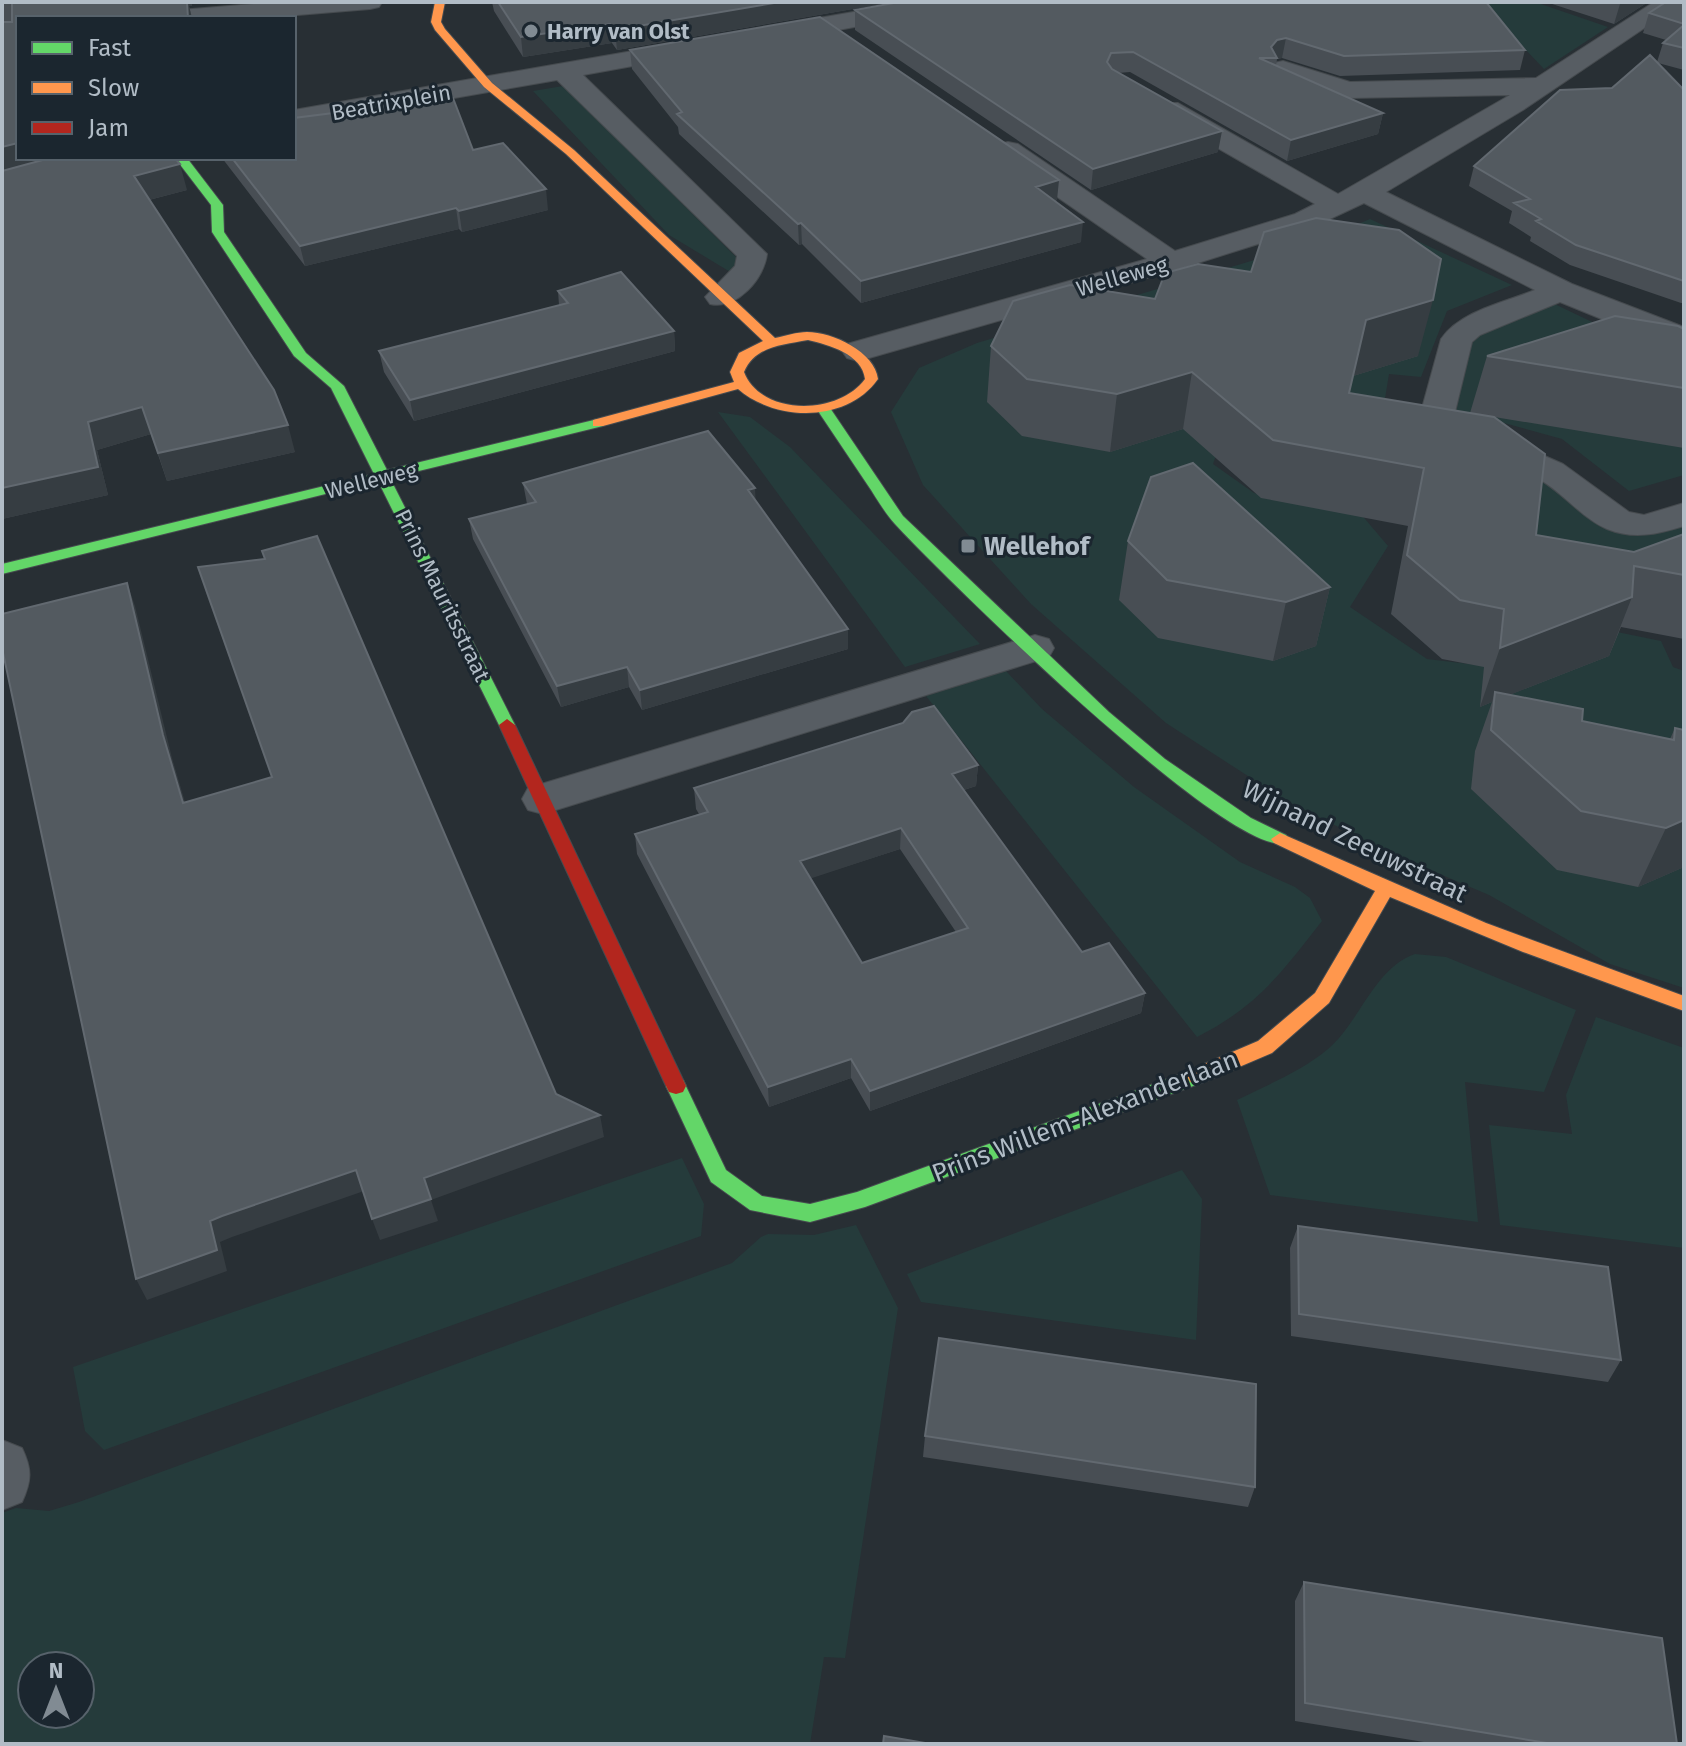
<svg xmlns="http://www.w3.org/2000/svg" width="1686" height="1746" viewBox="0 0 1686 1746" font-family="'Fira Sans',sans-serif">
<rect width="100%" height="100%" fill="#282f34"/>
<path fill="#253b3b" fill-rule="evenodd" d="M1349,2H1535L1608,27L1544,69L1506,29Z
M563,86L740,261L732,273L669,235L533,91Z
M1370,219L1512,285L1447,311L1421,377L1389,374L1381,423L1516,450L1623,532L1684,516V560L1609,586L1229,417L1213,464L1254,493L1360,513L1388,546L1350,607L1427,659L1536,672L1588,626L1661,641L1673,667L1684,671V988L1610,964L1489,895L1386,851L1285,800L1166,723L1031,604L923,485L891,412L919,368L977,343L1318,241Z
M1542,298L1611,331L1684,355V475L1629,491L1562,439L1453,409L1474,334Z
M718,412L750,417L790,447L980,644L905,667Z
M1006,671L1042,709L1134,787L1240,862L1295,887L1310,898L1322,921C1281,973 1258,1006 1197,1037L926,696Z
M1415,954L1446,957L1576,1010L1544,1092L1465,1082L1478,1222L1270,1195L1237,1100C1267,1085 1302,1071 1328,1049C1360,1022 1374,968 1415,954Z
M1596,1017L1684,1048V1248L1500,1225L1489,1125L1572,1134L1566,1095Z
M682,1158L704,1204L701,1236L104,1450L85,1431L73,1367Z
M1182,1170L1202,1199L1196,1340L921,1302L907,1274Z
M856,1225L898,1308L845,1658L824,1657L810,1744H2V1513L16,1508L49,1511L79,1502L732,1263L761,1237L768,1234L814,1235ZM32,1666H80V1714H32Z"/>
<g fill="none" stroke-linecap="round" stroke-linejoin="round">
<defs>
<path id="street" d="M277,2H382L379,7L370,9L261,18H156L159,13L168,11Z
M911,2H964L961,7L952,9L773,42L764,39L760,34L764,29L773,26Z
M1654,2H1683L1523,110L1386,192L1572,284L1684,327V348L1631,331L1560,302L1480,335L1472,342L1454,416L1480,436L1522,446L1563,464L1629,512L1644,515L1684,503V526C1658,534 1634,540 1607,529C1581,518 1562,491 1537,478C1498,456 1447,459 1419,419L1441,339C1460,311 1505,302 1535,290L1364,203L1315,226L1182,268L869,358L858,361L847,358L842,351L847,344L1147,259L998,156L994,150L998,144L1008,142L1018,144L1175,251L1295,214L1315,204L1160,115L1156,109L1160,103H1178L1338,194L1510,95L1348,98L1274,75L1270,69L1274,63L1283,61L1350,82L1536,78Z
M690,41L699,44L703,49L699,54L583,75L767,254C764,279 737,310 710,304L705,297L735,266L737,256L557,80L294,126V110Z
M1035,635L1049,639L1054,648L1049,657L543,814L528,810L522,799L528,788Z
M2,1440L22,1448C32,1469 32,1480 22,1502L2,1510Z"/>
<path id="fast" d="M175,158H187L223,205L224,232L306,353L344,386L387,470L598,419L605,423L603,426L390,478L515,725L513,729L507,731L499,725L378,481L2,574V564L374,474L331,388L294,356L212,232L211,205Z
M823,404L828,405L903,516L1109,712L1165,759L1251,818L1286,835L1289,839L1286,843C1231,860 941,574 895,524C884,512 876,497 867,484C850,459 833,433 816,408Z
M1197,1068L1204,1070L1207,1076L1204,1082L865,1207L810,1222L750,1210L711,1182L666,1086L669,1080L676,1078L683,1080L726,1170L762,1196L810,1204L857,1192Z"/>
<path id="slow" d="M435,2H445L441,22L445,29L492,83L574,150L775,338C785,336 797,332 807,332C833,332 875,352 878,379C847,423 776,422 738,389L603,426H593V420L734,382L730,372L739,353L763,341L566,154L484,87L435,30L431,22ZM808,340C829,345 862,354 865,379C838,416 761,416 744,372C755,346 782,345 808,340Z
M1280,833L1486,923L1684,996V1011L1523,952L1390,897L1329,1003L1272,1053L1204,1082L1197,1084L1190,1082L1187,1076L1190,1070L1258,1041L1315,993L1375,891L1274,843L1271,839Z"/>
<path id="jam" d="M507,719L515,725L686,1086L683,1092L676,1094L669,1092L666,1086L499,725Z"/>
</defs>
<use href="#street" stroke="#464b4f" stroke-width="2"/>
<use href="#fast" stroke="#464b4f" stroke-width="2"/>
<use href="#slow" stroke="#464b4f" stroke-width="2"/>
<use href="#jam" stroke="#464b4f" stroke-width="2"/>
<use href="#street" fill="#575d63" fill-rule="evenodd"/>
<use href="#fast" fill="#63d668" fill-rule="evenodd"/>
<use href="#slow" fill="#ff974d" fill-rule="evenodd"/>
<use href="#jam" fill="#b3261e" fill-rule="evenodd"/>
</g>
<path fill="#484e54" fill-rule="evenodd" d="M2,2H191L192,6H189L192,18H18V158L187,190L149,200L295,452L167,481L151,434L97,450L108,495L2,519Z
M492,2H893L617,50L612,43L523,57L494,11Z
M1546,2H1648L1614,24Z
M1684,2V70L1658,63L1684,90V303H1681L1570,265L1530,241L1531,237L1509,223L1512,211L1469,186L1474,166L1657,62L1663,43L1666,40L1643,33L1649,13Z
M855,10L1525,50L1520,70L1340,76L1282,58L1277,59L1276,66L1383,113L1378,134L1287,161L1130,72L1118,73L1218,152L1091,190L855,30Z
M630,50L1057,200L1055,201L1081,242L861,303L802,244L799,245L679,134L678,127L632,69Z
M473,150L548,210L462,232L459,229L305,266L222,158H294Z
M558,291L674,331L675,351L414,421L384,372L379,351L559,305Z
M991,346L1418,356L1353,376L1349,393L1536,535L1634,552L1684,534V639L1621,627L1609,656L1509,695L1582,721L1670,739L1675,728L1684,867L1638,887L1557,870L1471,789L1475,751L1492,702L1480,707L1484,667L1442,659L1391,614L1408,526L1261,498L1183,429L1110,452L1022,436L987,402Z
M1487,356L1684,388V448L1470,413Z
M523,483L756,501L848,649L642,710L629,687L561,707L473,539L469,519L527,504Z
M1128,541L1330,587L1316,646L1273,661L1158,638L1119,600Z
M978,765L976,786L964,790L1082,952L1145,993L1141,1013L870,1111L851,1078L769,1107L637,854L635,834L699,814L696,809L694,788ZM900,849L956,932L862,963L810,878Z
M1298,1226L1621,1360L1608,1382L1291,1336L1290,1248Z
M925,1436L1255,1487L1248,1507L923,1457Z
M1304,1582L1677,1744H1436L1295,1721V1601Z"/>
<path fill="#363d42" d="M149,2H191L192,6H189L192,18H188Z
M780,2H893L617,50L615,30Z
M1624,2H1648L1614,24L1620,4Z
M610,24L612,43L523,57L521,37Z
M1286,38L1282,58L1277,59L1271,47L1277,40Z
M1383,113L1378,134L1287,161L1291,140Z
M1222,131L1218,152L1091,190L1093,169Z
M18,143V158H65L2,175V147Z
M180,164L187,190L141,202L134,176Z
M1059,180L1057,200L1034,207L1036,187Z
M546,189L548,210L462,232L459,211Z
M456,208L459,229L305,266L300,246Z
M1083,222L1081,242L861,303V281Z
M801,223L802,244L799,245L798,224Z
M1433,300L1418,356L1353,376L1366,320Z
M674,331L675,351L414,421L410,400Z
M1192,372L1183,429L1110,452L1117,394Z
M142,407L151,434L97,450L108,495L2,519V488L88,422Z
M288,425L295,452L167,481L158,453Z
M755,488L756,508L748,490Z
M127,583L135,606L172,758L192,826L183,803L163,735Z
M1330,587L1316,646L1273,661L1286,602Z
M1632,597L1609,656L1494,701L1495,692L1492,702L1480,707L1500,648Z
M848,629V649L642,710L640,690Z
M627,667L629,687L561,707L557,686Z
M978,765L976,786L951,794L952,774Z
M1684,820V867L1638,887L1666,828Z
M901,828L900,849L800,882V861Z
M1145,993L1141,1013L870,1111V1091Z
M851,1059V1078L769,1107L768,1087Z
M600,1115L604,1137L431,1200L438,1221L380,1240L372,1219L424,1178Z
M356,1170L364,1191L232,1237L220,1242L227,1271L147,1300L136,1279L210,1221L222,1216Z"/>
<path fill="#535a60" stroke="#626970" stroke-width="2" fill-rule="evenodd" d="M12,2H187L188,18H18V143L2,147V22H12Z
M498,2H780L615,30L610,24L521,37Z
M899,2H1486L1525,50L1344,56L1286,38L1277,40L1271,47L1277,58H1259L1383,113L1291,140L1133,52L1111,53L1107,62L1112,69L1222,131L1093,169L855,10Z
M1666,2H1684V24L1649,13Z
M820,17L1059,180L1036,187L1083,222L861,281L801,223L798,224L677,114L682,112L630,50Z
M1684,25V48L1663,43Z
M1650,55L1684,90V281L1576,245L1536,221L1541,219L1514,203L1530,199L1474,166L1560,90L1612,88Z
M453,98L473,150L503,143L546,189L459,211L456,208L300,246L232,158H294V118Z
M50,158H175L180,164L134,176L274,390L288,425L158,453L142,407L88,422L98,467L2,488V171Z
M1316,218L1399,230L1441,259L1433,300L1366,320L1349,393L1494,417L1545,454L1536,535L1634,552L1684,534V575L1634,566L1632,597L1500,648L1504,609L1460,600L1407,555L1424,468L1273,440L1192,372L1117,394L1027,379L991,346L1013,301L1070,285L1155,299L1165,273L1198,264L1251,272L1264,232Z
M621,272L674,331L410,400L379,351L568,303L558,291Z
M1615,316L1678,326L1684,329V388L1487,356Z
M708,431L755,488L748,490L848,629L640,690L627,667L557,686L469,519L536,502L523,483Z
M1193,463L1330,587L1286,602L1167,580L1128,541L1151,477Z
M317,536L556,1094L600,1115L424,1178L431,1199L372,1219L356,1170L222,1216L210,1221L217,1250L136,1279L2,648V614L127,583L163,735L183,803L272,777L198,567L265,559L262,551Z
M1495,692L1583,709L1582,721L1674,740L1675,728L1684,730V820L1666,828L1581,811L1491,730Z
M934,706L978,765L952,774L1082,952L1109,943L1145,993L870,1091L851,1059L768,1087L635,834L708,812L694,788L903,723L912,712ZM901,828L968,928L862,963L800,861Z
M1298,1226L1608,1267L1621,1360L1299,1314Z
M939,1338L1256,1384L1255,1487L925,1436Z
M1304,1582L1662,1638L1677,1744H1553L1305,1703Z
M884,1736L931,1744H883Z"/>
<g fill="#818b93" stroke="#1b262f" stroke-width="3">
<circle cx="531" cy="31" r="8"/>
<rect x="960" y="538" width="16" height="16" rx="4"/>
</g>
<g text-anchor="middle" stroke-width="6" stroke-linejoin="round" paint-order="stroke">
<g font-size="22" font-weight="bold" fill="#b1bcc6" stroke="#1b262f" text-anchor="start">
<text x="547" y="39">Harry van Olst</text>
</g>
<g font-size="22" fill="#b1bcc6" stroke="#1b262f">
<text transform="translate(391 102) rotate(-10)" y="8">Beatrixplein</text>
<text transform="translate(1122 276) rotate(-16)" y="8">Welleweg</text>
<text transform="translate(371 480) rotate(-14)" y="8">Welleweg</text>
<text transform="translate(443 595) rotate(64)" y="8">Prins Mauritsstraat</text>
</g>
<g font-size="26" font-weight="bold" fill="#b1bcc6" stroke="#1b262f" text-anchor="start">
<text x="984" y="555">Wellehof</text>
</g>
<g font-size="26" fill="#b1bcc6" stroke="#1b262f">
<text transform="translate(1355 841) rotate(26)" y="9">Wijnand Zeeuwstraat</text>
<text transform="translate(1085 1116) rotate(-21)" y="9">Prins Willem-Alexanderlaan</text>
</g>
</g>
<rect width="1686" height="1746" fill="none" stroke="#b1bcc6" stroke-width="8"/>
<rect x="16" y="16" width="280" height="144" fill="#1b262f" stroke="#57626b" stroke-width="2"/>
<rect x="32" y="42" width="40" height="12" fill="#63d668" stroke="#57626b" stroke-width="2"/>
<text x="88" y="56" font-size="24" fill="#b1bcc6">Fast</text>
<rect x="32" y="82" width="40" height="12" fill="#ff974d" stroke="#57626b" stroke-width="2"/>
<text x="88" y="96" font-size="24" fill="#b1bcc6">Slow</text>
<rect x="32" y="122" width="40" height="12" fill="#b3261e" stroke="#57626b" stroke-width="2"/>
<text x="88" y="136" font-size="24" fill="#b1bcc6">Jam</text>
<g transform="translate(56 1690)"><circle r="38" fill="#1b262f" stroke="#57626b" stroke-width="2"/>
<path d="M0-6L14 30L0 20L-14 30Z" fill="#818b93"/>
<text y="-12" font-size="22" font-weight="bold" text-anchor="middle" fill="#b1bcc6">N</text>
</g>
</svg>
